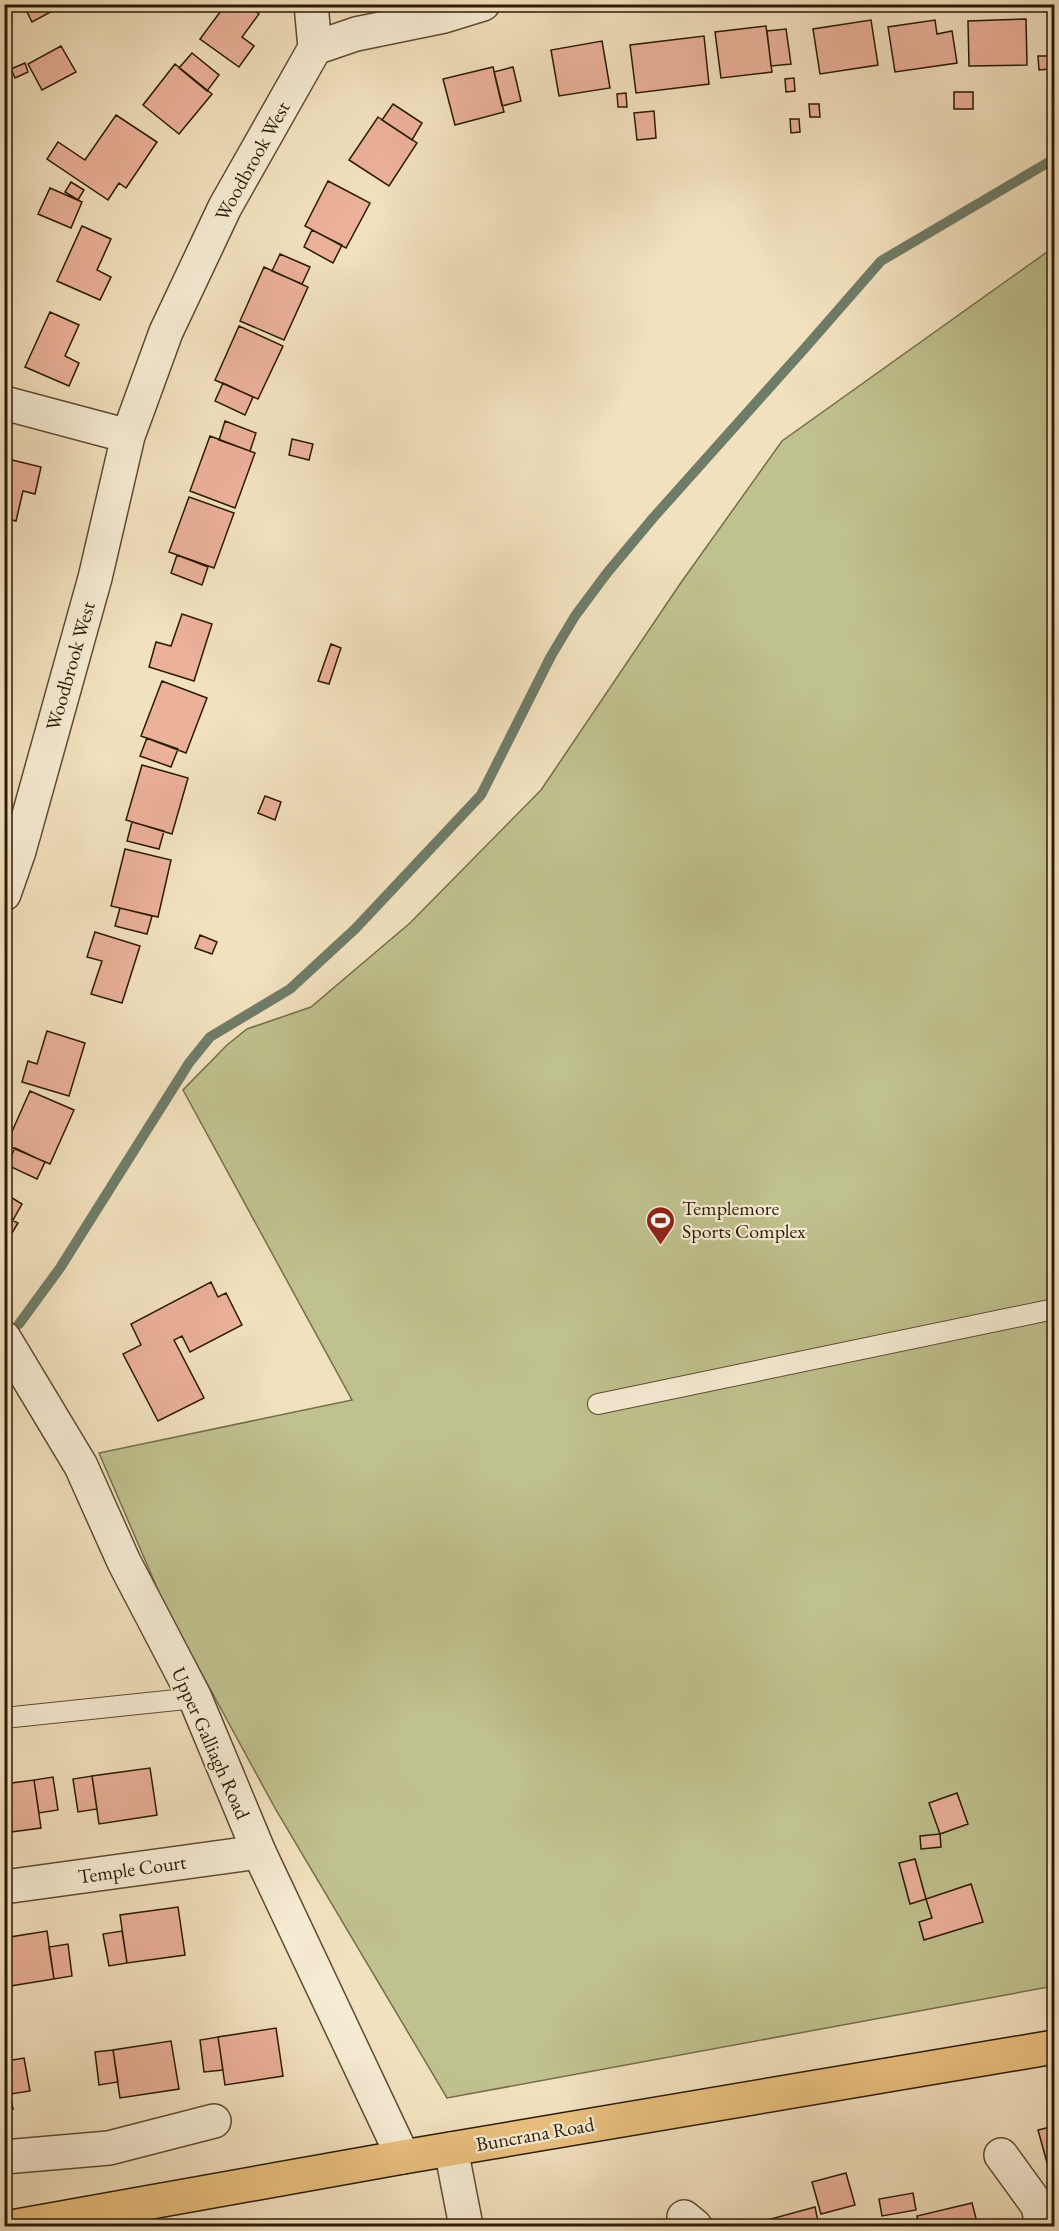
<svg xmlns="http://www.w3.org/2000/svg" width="1059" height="2231" viewBox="0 0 1059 2231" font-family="'EB Garamond',serif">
<rect width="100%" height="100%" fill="#f2e1be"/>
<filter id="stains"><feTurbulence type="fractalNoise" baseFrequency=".00333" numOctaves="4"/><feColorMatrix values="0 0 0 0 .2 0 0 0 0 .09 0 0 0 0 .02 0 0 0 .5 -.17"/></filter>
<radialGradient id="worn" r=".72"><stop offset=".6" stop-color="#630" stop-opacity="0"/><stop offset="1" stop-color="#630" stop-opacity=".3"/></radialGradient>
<path fill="#bfc18e" stroke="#756e49" stroke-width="1.5" d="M1054,247V1986L447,2098L276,1810L164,1604L99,1453L352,1400L183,1090L227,1045L247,1029L311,1007L410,923L541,790L680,584L782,441Z"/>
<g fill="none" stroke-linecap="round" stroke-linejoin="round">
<path stroke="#6f7c68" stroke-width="10" d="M19,1324L60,1268L189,1063L210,1037L290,989L355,929L481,795L551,656L575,616L607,573L653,518L805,348L881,261L1054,159"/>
</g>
<path fill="#ebb199" stroke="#2b1a04" stroke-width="1.5" d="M23,4H59L60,7L32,22Z
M226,4H245L259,14L242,37L254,46L239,67L200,39Z
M1026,19L1027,65L969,66L968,21Z
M871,20L878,65L820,74L813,29Z
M935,20L937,34L952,31L957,63L895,72L888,27Z
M766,26L772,72L721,78L715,32Z
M786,29L791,64L771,66L767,31Z
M704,36L709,84L636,93L630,45Z
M602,41L610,88L559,96L551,50Z
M61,46L76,72L42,90L28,64Z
M192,53L219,75L207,91L179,68Z
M1038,56H1048L1049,69L1039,70Z
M25,63L28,72L15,78L11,69Z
M175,64L212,94L179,134L143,105Z
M493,67L504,112L455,125L443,79Z
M513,67L521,101L502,106L494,72Z
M794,78L795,91L786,92L785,79Z
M954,92H973V109H954Z
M626,93L627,107H618L617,94Z
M393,104L422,123L412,140L382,120Z
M809,104H819L820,117H810Z
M654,111L656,138L637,140L634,113Z
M116,115L157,142L126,188L119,183L108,200L47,159L58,142L85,160Z
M378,117L417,143L389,186L349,160Z
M790,119H799L800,132L791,133Z
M328,181L370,203L346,248L305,226Z
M71,182L84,190L78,200L65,192Z
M50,188L82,202L71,228L38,214Z
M82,226L111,239L97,270L111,277L100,300L57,281Z
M312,230L342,245L333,263L304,247Z
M280,254L310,267L302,284L272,271Z
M264,267L308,287L284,340L240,321Z
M50,312L79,325L65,356L79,363L69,386L25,367Z
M239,326L283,346L258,399L215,380Z
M223,383L253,397L245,415L215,401Z
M225,421L256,433L250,451L219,440Z
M210,436L255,453L235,508L190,491Z
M292,439L313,444L309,460L289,455Z
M4,458L41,467L35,494L23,491L16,521L4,518Z
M189,497L234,513L214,568L169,552Z
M177,555L208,567L202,585L171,573Z
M182,614L212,624L194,681L149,667L156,642L171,646Z
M331,644L341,648L329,684L318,681Z
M162,681L207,698L186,753L141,736Z
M147,738L178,749L171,767L140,756Z
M142,765L188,778L172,834L126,820Z
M265,796L281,802L275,820L258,813Z
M132,822L164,831L159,849L127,841Z
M125,849L171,860L158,917L111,906Z
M120,908L152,916L147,934L115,926Z
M95,932L140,946L122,1003L91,994L102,961L87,957Z
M200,935L217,942L212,954L195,948Z
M47,1031L85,1043L69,1096L22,1082L28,1061L37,1064Z
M30,1091L74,1110L50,1164L6,1145Z
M15,1148L45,1162L37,1179L7,1165Z
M4,1193L22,1204L13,1220L4,1216Z
M4,1216L18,1223L4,1246Z
M211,1282L218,1297L226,1293L242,1325L190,1352L182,1336L174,1340L204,1398L158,1421L123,1354L141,1345L131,1324Z
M150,1768L157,1815L99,1824L92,1776Z
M92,1776L97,1809L78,1812L73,1779Z
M53,1777L58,1810L39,1813L34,1780Z
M34,1780L41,1828L4,1833V1784Z
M957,1793L968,1824L940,1834L929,1803Z
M940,1834L941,1847L921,1849L920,1836Z
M915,1859L926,1899L910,1904L899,1863Z
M971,1884L983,1922L924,1940L919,1922L932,1918L926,1899Z
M178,1907L185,1955L127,1963L120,1915Z
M47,1931L54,1979L4,1987V1938Z
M122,1931L127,1963L109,1966L103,1934Z
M68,1944L72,1976L54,1979L49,1947Z
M276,2028L283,2076L225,2085L218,2037Z
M218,2037L223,2070L204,2072L200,2040Z
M171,2041L179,2089L120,2098L113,2050Z
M113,2050L118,2082L99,2085L95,2052Z
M24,2058L30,2091L11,2094L6,2061Z
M4,2061L13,2109L4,2110Z
M1054,2126V2188L1038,2130Z
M846,2173L855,2205L821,2214L812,2182Z
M913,2193L916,2210L882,2216L879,2199Z
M972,2203L978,2226H919L917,2216Z
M815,2207L819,2226H761L760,2222Z"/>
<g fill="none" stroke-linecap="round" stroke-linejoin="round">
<defs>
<path id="service" d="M598,1404L1054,1309
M4,1718L195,1698"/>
<path id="minor" d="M311,4L315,48
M4,403L128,436
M4,894L19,851L95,578L128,436L166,332L225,207L315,48L356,34L444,16L483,4
M4,1887L259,1852
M451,2149L466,2226
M1001,2155L1038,2206L1042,2226
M4,2157L109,2148L214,2121
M684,2217L695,2226"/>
<path id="tertiary" d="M4,1338L81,1466L124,1562L195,1698L259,1852L403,2157"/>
<path id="trunk" d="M17,2226L403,2157L1054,2047"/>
</defs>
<use href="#service" stroke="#5d4c32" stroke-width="22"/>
<use href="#minor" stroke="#5d4c32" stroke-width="36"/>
<use href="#tertiary" stroke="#5d4c32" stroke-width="36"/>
<use href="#trunk" stroke="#2b1a04" stroke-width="36"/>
<use href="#service" stroke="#f7ecd5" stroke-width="20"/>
<use href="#minor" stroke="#f7ecd5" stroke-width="33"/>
<use href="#tertiary" stroke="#f7ecd5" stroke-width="33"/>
<use href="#trunk" stroke="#e9c07f" stroke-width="33"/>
</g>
<defs>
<symbol id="stadium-pin" viewBox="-11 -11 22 30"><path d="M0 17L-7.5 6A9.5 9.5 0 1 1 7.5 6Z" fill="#8f2418" stroke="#f7ecd5"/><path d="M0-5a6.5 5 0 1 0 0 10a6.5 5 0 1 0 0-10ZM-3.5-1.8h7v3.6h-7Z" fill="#fff"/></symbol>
</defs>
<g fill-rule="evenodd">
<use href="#stadium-pin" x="644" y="1204" width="33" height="45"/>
</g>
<g text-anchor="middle" stroke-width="4.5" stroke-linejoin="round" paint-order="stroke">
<g font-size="20" fill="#2b1a04" stroke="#f7ecd5">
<text transform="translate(252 161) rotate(-61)" y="7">Woodbrook West</text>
<text transform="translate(70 666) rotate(-74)" y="7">Woodbrook West</text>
<text transform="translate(211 1743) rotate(66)" y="7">Upper Galliagh Road</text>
<text transform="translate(132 1869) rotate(-8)" y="7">Temple Court</text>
<text transform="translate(535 2134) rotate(-10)" y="7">Buncrana Road</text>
</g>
<g font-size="20" fill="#2b1a04" stroke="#f7ecd5" text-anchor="start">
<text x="682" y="1215">Templemore<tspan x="682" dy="23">Sports Complex</tspan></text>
</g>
</g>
<rect width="1059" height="2231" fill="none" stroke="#f2e1be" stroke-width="24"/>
<rect x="6" y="6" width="1047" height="2219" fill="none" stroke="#2b1a04" stroke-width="3"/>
<rect x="12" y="12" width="1035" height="2207" fill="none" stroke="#2b1a04" stroke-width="1.5"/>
<rect width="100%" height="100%" filter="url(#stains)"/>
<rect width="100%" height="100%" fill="url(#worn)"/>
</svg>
